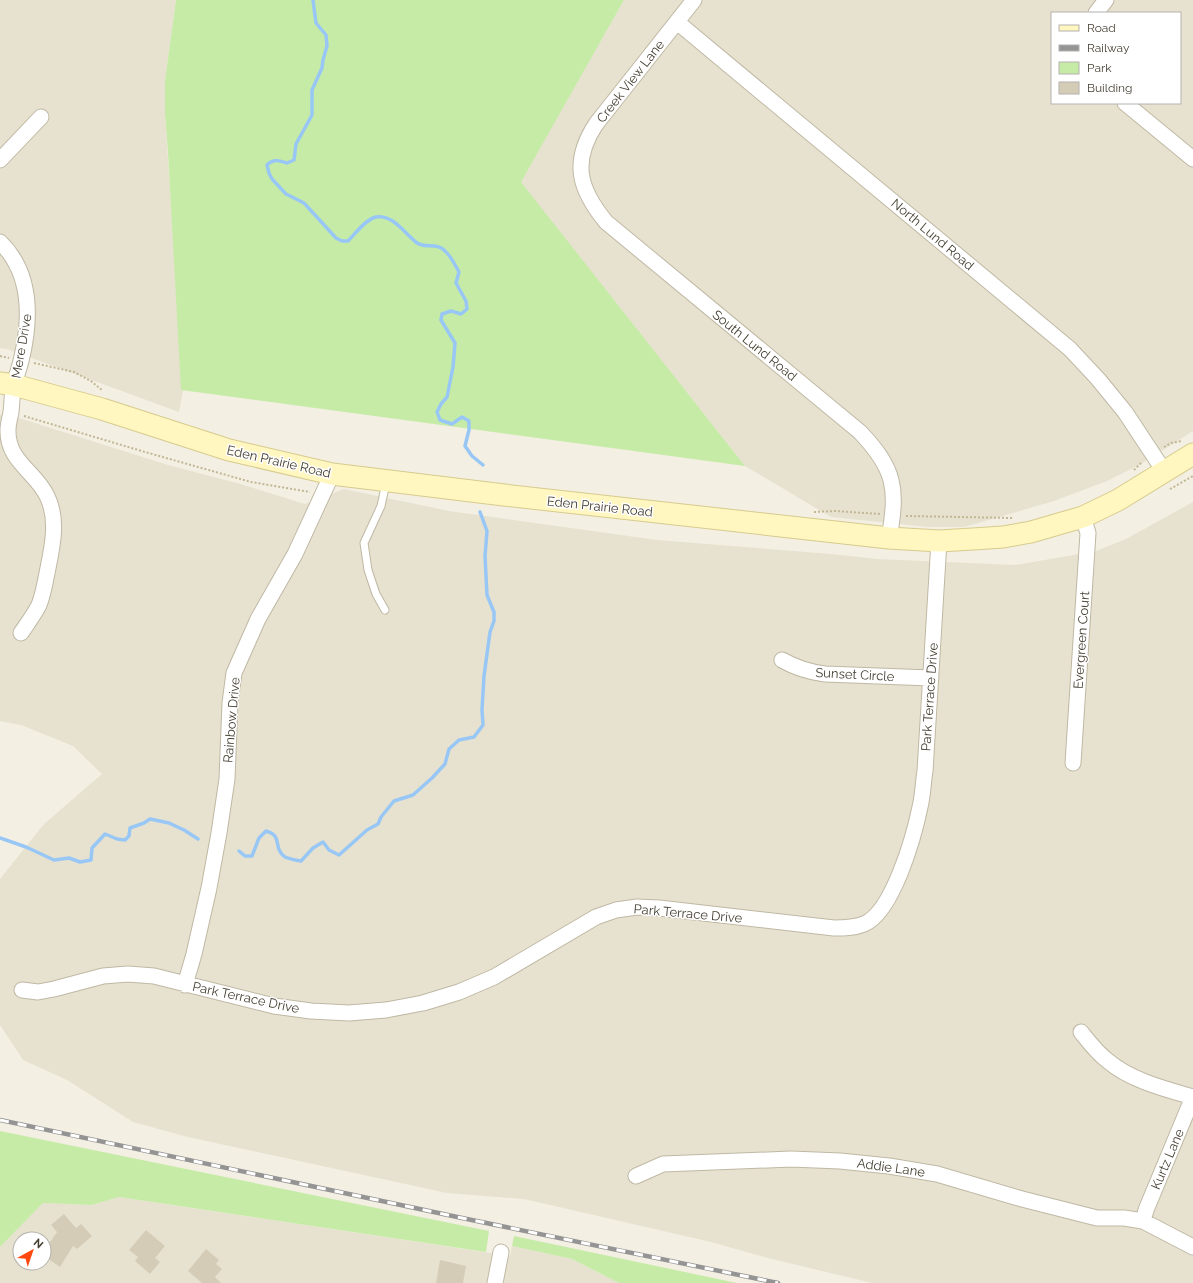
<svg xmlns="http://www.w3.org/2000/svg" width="1193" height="1283" viewBox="0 0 1193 1283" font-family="Raleway,sans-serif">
<rect width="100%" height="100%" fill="#f3efe2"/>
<path fill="#e7e2d0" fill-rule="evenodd" d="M0,0H176L165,81V114L183,391L179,412L7,349L0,348Z
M624,0H1193V431L1141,464L1107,481L1054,501L964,527H928L831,517L745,466L520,182ZM1052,13H1180V103H1052Z
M0,415L19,418L168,465L237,483L305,504L344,489L449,511L657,540L831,554L877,559L1016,565L1096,551L1126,539L1193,502V1283H872L768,1258L711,1242L524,1199L447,1193L188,1137L133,1122L67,1080L23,1060L0,1025V879L44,824L102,774L73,746L21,725L0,721Z
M119,1197L510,1256L512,1246L572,1259L619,1283H0V1247L43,1203L92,1205ZM20,1239H44V1263H20Z"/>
<path fill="#c6eba7" d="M176,0H624L521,182L745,466L181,390L168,153L165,114V81Z
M0,1131L489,1231L486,1252L119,1197L92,1205L43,1203L0,1247Z
M514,1236L737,1283H619L572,1259L512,1246Z"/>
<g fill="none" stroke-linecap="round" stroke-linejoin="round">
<path stroke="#98c7f6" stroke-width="3.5" d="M313,0L316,23L326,35L327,46L323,60L322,68L312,90V115L296,144L294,160L287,163C279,161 273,158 267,165L269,173L272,179L286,194L304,203L336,238L342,241H348C355,234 366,219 376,217C393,214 405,234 417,243C426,249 437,242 445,251C451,256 455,265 459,272L456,283L466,301L467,309L461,314L451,311L442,314L441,320L455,343L453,367L447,397L441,404L437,412L440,420L452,424L462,417L469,421V430L465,446L472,456L483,465
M0,838L26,847L54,860L69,858L80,862L91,860L92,848L105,834L117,839L125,840L129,836L130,828L144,823L150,819L169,823L184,830L198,839
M239,851L245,856H252L259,838L266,831C284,836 272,848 285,857C289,859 296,860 301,861L313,848L323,842L329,850L339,855L367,830L378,824L381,817L394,801L413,795L432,778L445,764L449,749L459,740L474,737L483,725L482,710L484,676L490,632L494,621V612L487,595L485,556L487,531L480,512"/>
</g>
<path fill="#d5ccb7" d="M64,1214L76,1228L81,1224L92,1236L77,1249L73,1246L60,1267L44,1256V1251L57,1232L51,1225Z
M146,1230L165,1246L155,1258L160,1262L150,1274L135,1261L138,1257L129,1250Z
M206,1249L219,1260L216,1264L222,1269L215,1277L221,1283H202L188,1271Z
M440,1260L466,1266L463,1283H436Z"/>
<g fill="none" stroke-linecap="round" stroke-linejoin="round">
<defs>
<path id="service" d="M385,610L376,594L368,570L364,543L381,506L386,483"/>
<path id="minor" d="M694,0L596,124C571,162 579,189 606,222L860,432C895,469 898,488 889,538
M1096,13L1106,0
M677,22L1070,349L1098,379L1125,412L1164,471
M1125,103L1193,159
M0,160L41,117
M0,242C32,273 31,320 21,361C19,369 16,377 14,384C12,393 12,403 11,412C10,417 8,424 8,430C7,461 36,472 47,496C59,520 52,548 47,573C45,584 43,595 39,605C34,615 27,624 21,633
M782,660C796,668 809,672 825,674L931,678
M1073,763L1088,533L1083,517
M185,985L194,954L209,888L219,833L227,779L230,703L234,673L258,619L295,554L332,474
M22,990L38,992L54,989L103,976L128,974L154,976L274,1006L311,1011L349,1013L386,1010L423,1003L459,992L494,977L596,917L616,910L637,907L659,908L834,928C844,928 854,928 864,924C893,912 914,836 920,807C923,795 923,783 925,771L939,541
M1081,1032C1089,1042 1097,1053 1108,1061C1130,1080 1165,1089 1193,1097
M636,1176L663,1164L791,1159L840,1161L889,1166L937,1174L1022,1199L1097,1218H1124L1143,1221L1193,1247
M1143,1221L1146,1210L1193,1097
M495,1283L501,1252"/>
<path id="secondary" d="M0,383L14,385L102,409L229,450L332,474L504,495L889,538L939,541L973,539L1003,537L1031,532L1062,523L1083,517L1118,500L1193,454"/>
</defs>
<use href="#service" stroke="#bfb8a4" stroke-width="9"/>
<use href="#minor" stroke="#bfb8a4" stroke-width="17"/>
<use href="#secondary" stroke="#d7cb8d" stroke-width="23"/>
<path stroke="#c2b694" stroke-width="2" stroke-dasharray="2 2" stroke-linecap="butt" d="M0,356L9,358
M34,363L74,372L91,381L103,391
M24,416L145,452L251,482L310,492
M1164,447L1171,443L1182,441
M1134,470L1142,462
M1170,489L1193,476
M814,512L835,511L880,514
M906,516L1012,518"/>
<use href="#service" stroke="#fff" stroke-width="7"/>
<use href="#minor" stroke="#fff" stroke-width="15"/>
<use href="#secondary" stroke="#fff6c0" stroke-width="21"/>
<defs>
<path id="rail" d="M0,1120L462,1218L778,1283"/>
</defs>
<use href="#rail" stroke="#949494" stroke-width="4.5"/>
<use href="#rail" stroke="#fff" stroke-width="3" stroke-dasharray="9" stroke-linecap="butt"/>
</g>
<g text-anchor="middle" stroke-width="3" stroke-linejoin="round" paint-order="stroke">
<g font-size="13" fill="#453f32" stroke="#fff">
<text transform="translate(630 81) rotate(-52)" y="5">Creek View Lane</text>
<text transform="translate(933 234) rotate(40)" y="5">North Lund Road</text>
<text transform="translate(755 345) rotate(39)" y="5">South Lund Road</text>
<text transform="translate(21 346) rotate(-80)" y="5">Mere Drive</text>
<text transform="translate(279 461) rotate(13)" y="5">Eden Prairie Road</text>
<text transform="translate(600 506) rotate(6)" y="5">Eden Prairie Road</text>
<text transform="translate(1081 640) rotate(-86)" y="5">Evergreen Court</text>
<text transform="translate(855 674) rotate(3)" y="5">Sunset Circle</text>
<text transform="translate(929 697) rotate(-86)" y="5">Park Terrace Drive</text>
<text transform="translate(231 720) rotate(-85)" y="5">Rainbow Drive</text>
<text transform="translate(688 913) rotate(5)" y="5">Park Terrace Drive</text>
<text transform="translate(246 997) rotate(12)" y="5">Park Terrace Drive</text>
<text transform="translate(1167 1159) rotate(-67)" y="5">Kurtz Lane</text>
<text transform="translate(891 1167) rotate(8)" y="5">Addie Lane</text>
</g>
</g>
<rect x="1051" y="12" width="130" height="92" fill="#ffffff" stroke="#b5b2ad"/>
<rect x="1059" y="25" width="20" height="6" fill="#fff6c0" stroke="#b5b2ad"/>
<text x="1087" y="32" font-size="12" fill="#453f32">Road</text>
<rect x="1059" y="45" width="20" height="6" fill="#949494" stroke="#b5b2ad"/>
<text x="1087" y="52" font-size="12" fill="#453f32">Railway</text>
<rect x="1059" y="62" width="20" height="12" fill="#c6eba7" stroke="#b5b2ad"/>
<text x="1087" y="72" font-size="12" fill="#453f32">Park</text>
<rect x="1059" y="82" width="20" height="12" fill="#d5ccb7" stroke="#b5b2ad"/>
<text x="1087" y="92" font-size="12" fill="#453f32">Building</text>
<g transform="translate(32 1251) rotate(40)"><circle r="19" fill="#ffffff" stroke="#b5b2ad"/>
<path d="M0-3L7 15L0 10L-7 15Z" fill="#ff480d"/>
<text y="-6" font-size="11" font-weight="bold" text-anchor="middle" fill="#453f32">N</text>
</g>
</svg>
